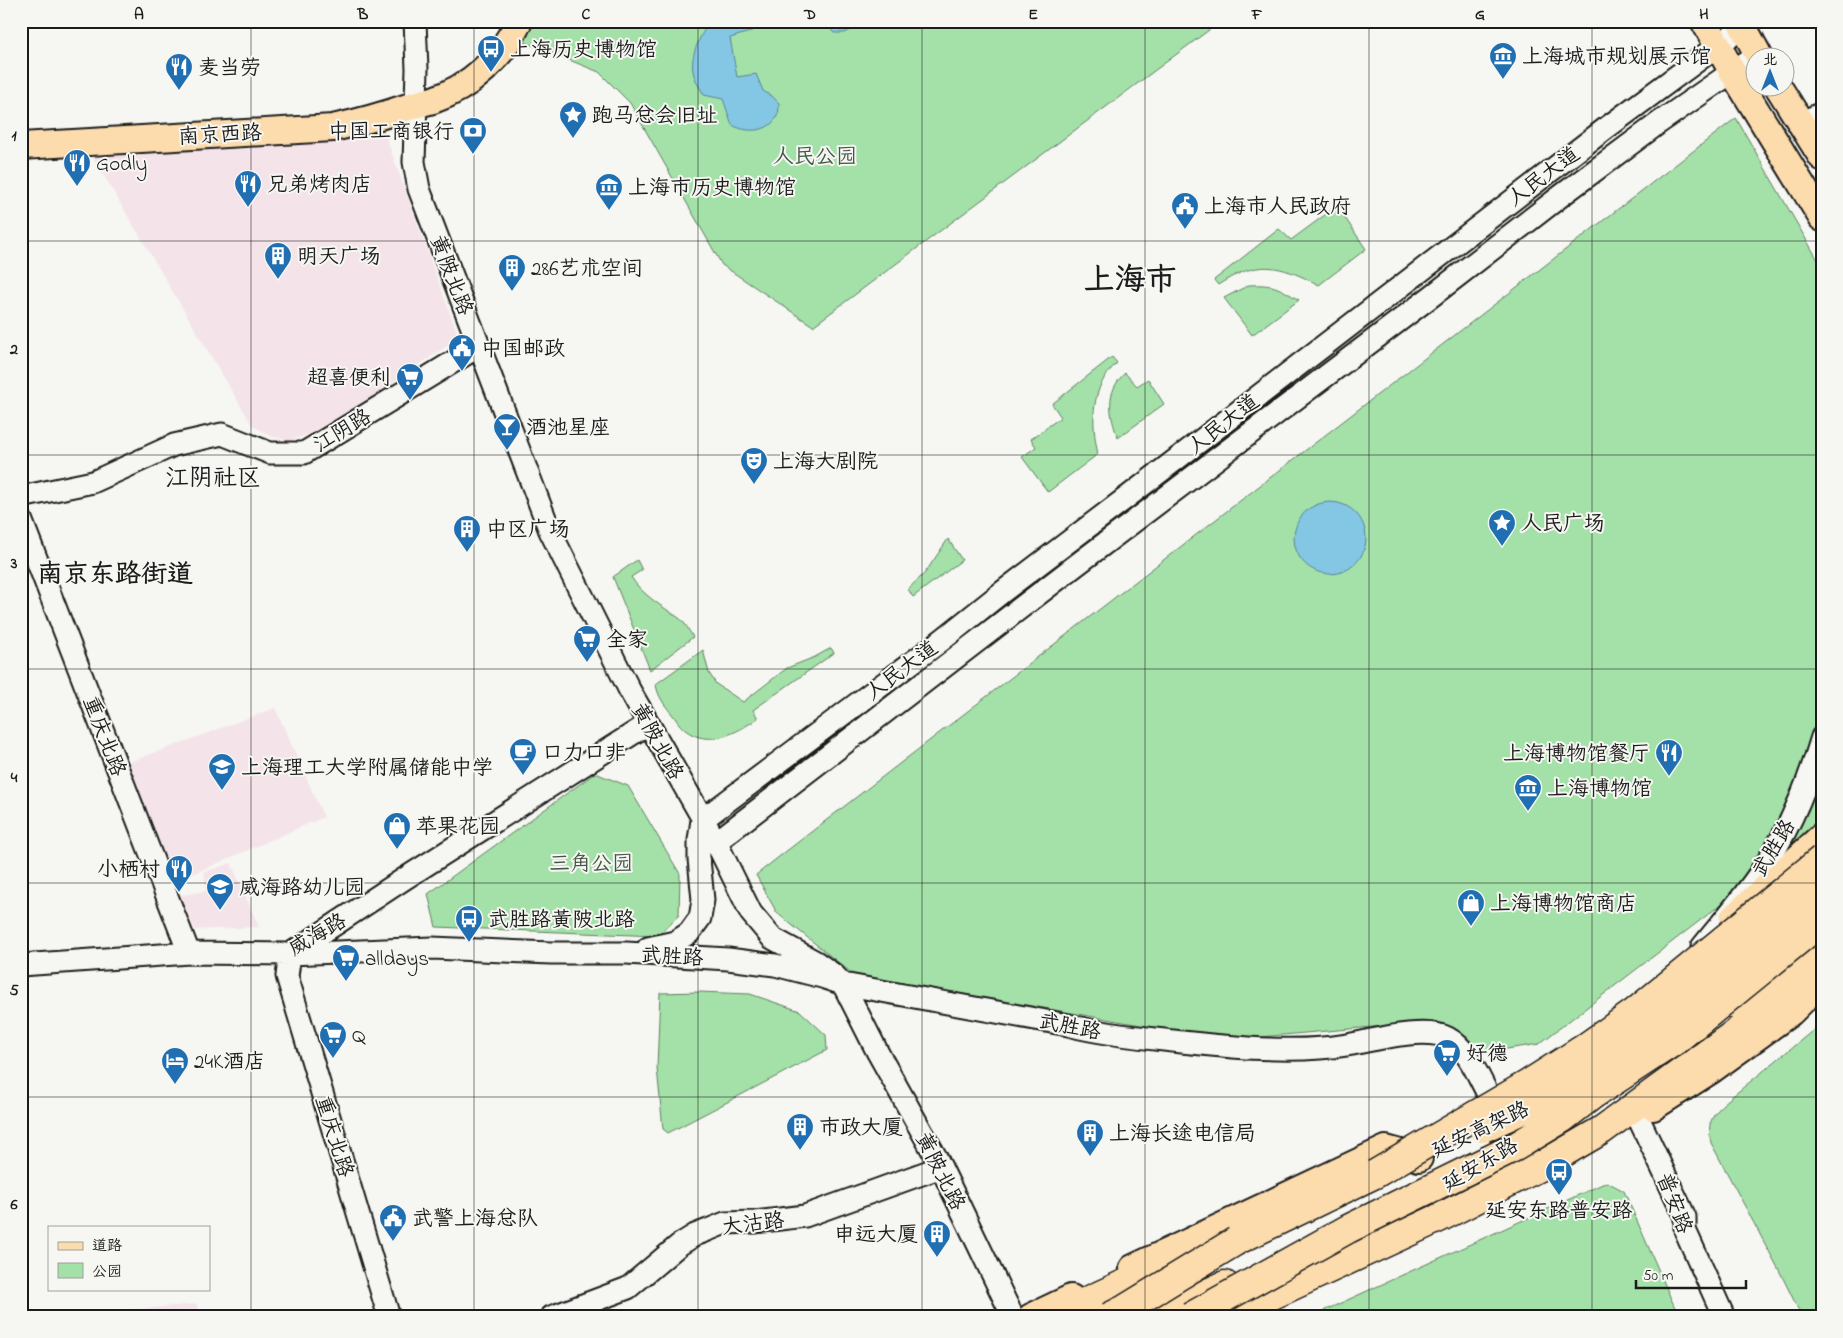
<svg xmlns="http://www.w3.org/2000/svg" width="1843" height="1338" viewBox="0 0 1843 1338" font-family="'Indie Flower','LXGW WenKai TC',sans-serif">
<rect width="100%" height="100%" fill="#f6f6f2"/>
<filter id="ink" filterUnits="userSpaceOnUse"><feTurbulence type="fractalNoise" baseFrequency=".02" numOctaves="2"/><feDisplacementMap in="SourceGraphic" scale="10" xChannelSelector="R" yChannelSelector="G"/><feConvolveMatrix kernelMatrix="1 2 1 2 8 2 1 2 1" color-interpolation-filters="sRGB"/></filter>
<g filter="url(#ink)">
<path fill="#f4e4ea" d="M383,129L459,338L325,428L290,441L270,436L252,425L88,149L334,140Z
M275,708L324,817L170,884L122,765Z
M231,863L259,927L195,930L181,895L206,891L204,872Z
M197,1304L198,1316L210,1315L211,1317H117V1311Z"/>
<path fill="#a3e1a8" stroke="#607e62" d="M524,21H1221L813,326L722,265L630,103L599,72L517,39Z
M1736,118L1822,267V827L1539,1044L1482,1053L1444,1026H1383L1227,1040L854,975L777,913L756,875L780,856Z
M1337,206L1366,249L1319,285C1278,264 1258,259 1218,285L1214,280L1279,229L1291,240Z
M1249,285C1274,284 1278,287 1299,300L1252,335L1224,298Z
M1112,357L1117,363C1090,387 1091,422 1098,454L1048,492L1022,457L1036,447L1031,439L1061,417L1052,404Z
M1125,373L1137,386L1148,379L1164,404L1118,438C1109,414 1105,392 1125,373Z
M948,539L962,560L913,597L908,589L925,573Z
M637,560L642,570L631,577C643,596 662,606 679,618C685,622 689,631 693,637L650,670L613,577Z
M831,648L834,653L753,710L758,718C737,733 708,749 684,729C679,725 676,719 672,714C665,706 657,695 656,684L703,650L709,673L716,684L743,702L787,668L815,657Z
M595,773L628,786L680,874L679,915L657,936L436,927L428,894Z
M699,992L750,994L800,1011L826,1035L827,1050L668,1133L663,1129L657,1068L660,993Z
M1822,1023V1317H1802L1779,1270L1711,1143C1707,1123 1711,1118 1723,1104Z
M1607,1182L1624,1191L1679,1317H1310Z"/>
<path fill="#83c7e4" stroke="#5a8394" d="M710,21H764L750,32L730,38L737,77L756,74L763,91L772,96L779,103C781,130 752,136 732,125L723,99L704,95C701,90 697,84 695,78C687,59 700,36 710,21Z
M830,21H855L854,28L845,33H834L832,31Z
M1294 538a36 36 0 1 1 72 0a36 36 0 1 1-72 0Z"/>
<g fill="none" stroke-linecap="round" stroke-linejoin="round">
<defs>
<path id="minor" d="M415,21L417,69L414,162L419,189L550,531L630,691L716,842L751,913L772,938L816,962L833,974L843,984L878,1053L936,1157L1013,1317
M1800,123L1822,113
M21,497L93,482L174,445L222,434L270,453H304L479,346
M21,519L189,953
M702,820L942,640L1001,593L1130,495L1605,129L1743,27
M716,842L1075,566L1433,295L1562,195L1660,122L1758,54
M1702,947C1722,922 1744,897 1762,870C1790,830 1808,784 1822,737
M648,948L675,942L689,933L700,918L703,900L699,859V840L702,820
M290,954L404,879L648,724
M290,954L287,976L389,1317
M21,965L189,953L290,954L432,948L551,953H626L728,959L775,965L822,977L843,984L1068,1025C1102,1034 1138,1037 1173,1041C1227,1047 1294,1054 1347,1045C1374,1040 1425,1026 1448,1038C1468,1049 1478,1076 1488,1094
M1638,1117L1685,1217V1230L1724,1317
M551,1317L628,1288L679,1245L695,1235L708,1230L725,1223L755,1222L805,1216L941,1167"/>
<path id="major" d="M1704,21L1732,71L1822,218
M1740,21L1760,58
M1779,88L1822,157
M21,146L333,128C360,122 385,115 411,106C418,104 426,102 433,100C471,87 502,58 519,21
M1733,918L1822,836
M1736,1006L1822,946
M1653,1107L1711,1070L1791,1012L1822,981
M1133,1268L1386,1149L1419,1158
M1031,1317L1071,1298"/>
<path id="highway" d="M1052,1317L1124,1284L1236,1241L1375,1174
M1156,1317L1225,1285
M1225,1317L1439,1218L1537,1168L1602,1130L1741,1029L1822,961"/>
</defs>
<use href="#minor" stroke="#1c1c1c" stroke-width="25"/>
<use href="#major" stroke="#1c1c1c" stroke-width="30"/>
<use href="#highway" stroke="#1c1c1c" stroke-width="31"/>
<use href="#minor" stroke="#f6f6f2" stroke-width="21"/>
<use href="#major" stroke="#fcdcac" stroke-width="26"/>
<use href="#highway" stroke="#fcdcac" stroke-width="28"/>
<defs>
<path id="highway-bridge" d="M1483,1128L1535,1104L1618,1052L1683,1006L1822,894
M1375,1174L1528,1084L1586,1047L1634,1013L1822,859
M1109,1317L1125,1309L1236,1241
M1190,1317L1348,1229L1515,1147L1563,1118L1594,1094L1676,1040L1822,921"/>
</defs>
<use href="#highway-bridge" stroke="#1c1c1c" stroke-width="31" stroke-linecap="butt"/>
<use href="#highway-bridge" stroke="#fcdcac" stroke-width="28"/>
</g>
</g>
<path fill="none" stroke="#1c1c1c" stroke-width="1" stroke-opacity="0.55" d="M251,21V1317M474,21V1317M698,21V1317M922,21V1317M1145,21V1317M1369,21V1317M1592,21V1317M21,241H1822M21,455H1822M21,669H1822M21,883H1822M21,1097H1822"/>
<defs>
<symbol id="bus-pin" viewBox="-11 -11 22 30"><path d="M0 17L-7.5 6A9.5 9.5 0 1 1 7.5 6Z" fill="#1f6fb2" stroke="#f6f6f2"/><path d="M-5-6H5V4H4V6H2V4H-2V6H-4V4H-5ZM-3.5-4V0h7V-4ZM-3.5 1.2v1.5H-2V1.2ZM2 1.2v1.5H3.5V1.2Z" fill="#fff"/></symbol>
<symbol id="museum-pin" viewBox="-11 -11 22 30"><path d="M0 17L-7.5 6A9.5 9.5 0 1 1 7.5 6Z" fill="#1f6fb2" stroke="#f6f6f2"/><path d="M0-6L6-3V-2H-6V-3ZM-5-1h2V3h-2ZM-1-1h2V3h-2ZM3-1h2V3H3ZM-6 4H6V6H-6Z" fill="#fff"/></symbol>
<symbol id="restaurant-pin" viewBox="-11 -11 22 30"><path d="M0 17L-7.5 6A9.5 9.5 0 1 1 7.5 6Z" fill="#1f6fb2" stroke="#f6f6f2"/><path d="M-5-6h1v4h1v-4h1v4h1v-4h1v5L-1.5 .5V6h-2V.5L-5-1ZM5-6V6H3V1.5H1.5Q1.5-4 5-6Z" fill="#fff"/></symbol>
<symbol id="sight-pin" viewBox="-11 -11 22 30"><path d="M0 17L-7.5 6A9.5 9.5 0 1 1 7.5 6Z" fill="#1f6fb2" stroke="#f6f6f2"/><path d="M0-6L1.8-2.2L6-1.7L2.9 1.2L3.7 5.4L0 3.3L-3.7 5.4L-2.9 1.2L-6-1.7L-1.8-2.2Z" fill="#fff"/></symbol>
<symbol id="bank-pin" viewBox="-11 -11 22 30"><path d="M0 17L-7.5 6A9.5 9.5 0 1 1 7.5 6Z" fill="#1f6fb2" stroke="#f6f6f2"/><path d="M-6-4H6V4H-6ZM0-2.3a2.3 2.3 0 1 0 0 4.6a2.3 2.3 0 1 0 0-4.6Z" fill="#fff"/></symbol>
<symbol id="civic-pin" viewBox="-11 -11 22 30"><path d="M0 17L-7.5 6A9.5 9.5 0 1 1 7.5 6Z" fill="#1f6fb2" stroke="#f6f6f2"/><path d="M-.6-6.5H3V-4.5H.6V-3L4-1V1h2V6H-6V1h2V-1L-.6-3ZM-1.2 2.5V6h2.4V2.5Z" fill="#fff"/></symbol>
<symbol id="building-pin" viewBox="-11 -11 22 30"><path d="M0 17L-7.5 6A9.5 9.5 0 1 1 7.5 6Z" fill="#1f6fb2" stroke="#f6f6f2"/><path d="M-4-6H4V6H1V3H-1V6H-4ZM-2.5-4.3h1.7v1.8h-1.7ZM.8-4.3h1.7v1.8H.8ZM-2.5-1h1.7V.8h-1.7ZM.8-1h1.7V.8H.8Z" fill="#fff"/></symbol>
<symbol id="supermarket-pin" viewBox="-11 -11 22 30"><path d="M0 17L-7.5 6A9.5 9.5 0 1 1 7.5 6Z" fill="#1f6fb2" stroke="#f6f6f2"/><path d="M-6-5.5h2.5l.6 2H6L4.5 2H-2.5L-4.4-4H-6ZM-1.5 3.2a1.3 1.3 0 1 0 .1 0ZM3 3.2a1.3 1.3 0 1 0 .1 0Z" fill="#fff"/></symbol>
<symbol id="bar-pin" viewBox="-11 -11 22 30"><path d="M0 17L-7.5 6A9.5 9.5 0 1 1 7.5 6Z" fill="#1f6fb2" stroke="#f6f6f2"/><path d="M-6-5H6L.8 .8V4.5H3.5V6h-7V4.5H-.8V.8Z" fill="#fff"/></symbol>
<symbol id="theatre-pin" viewBox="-11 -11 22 30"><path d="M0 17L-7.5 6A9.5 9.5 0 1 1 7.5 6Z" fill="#1f6fb2" stroke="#f6f6f2"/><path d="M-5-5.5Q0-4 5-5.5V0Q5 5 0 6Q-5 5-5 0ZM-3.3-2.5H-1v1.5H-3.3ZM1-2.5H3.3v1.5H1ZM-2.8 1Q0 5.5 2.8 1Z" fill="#fff"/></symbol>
<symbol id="cafe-pin" viewBox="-11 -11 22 30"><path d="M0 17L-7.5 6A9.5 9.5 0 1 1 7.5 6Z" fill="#1f6fb2" stroke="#f6f6f2"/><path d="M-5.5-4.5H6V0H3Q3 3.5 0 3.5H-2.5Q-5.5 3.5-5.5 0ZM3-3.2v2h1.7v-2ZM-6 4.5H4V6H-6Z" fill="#fff"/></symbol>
<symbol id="school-pin" viewBox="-11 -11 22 30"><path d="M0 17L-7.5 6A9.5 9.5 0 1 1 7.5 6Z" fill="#1f6fb2" stroke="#f6f6f2"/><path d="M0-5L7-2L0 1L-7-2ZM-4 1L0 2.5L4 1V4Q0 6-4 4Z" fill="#fff"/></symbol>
<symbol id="shop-pin" viewBox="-11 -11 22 30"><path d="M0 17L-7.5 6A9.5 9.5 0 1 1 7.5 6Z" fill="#1f6fb2" stroke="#f6f6f2"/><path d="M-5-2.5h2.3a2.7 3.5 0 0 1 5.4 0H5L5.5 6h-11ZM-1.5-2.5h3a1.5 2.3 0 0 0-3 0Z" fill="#fff"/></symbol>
<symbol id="hotel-pin" viewBox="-11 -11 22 30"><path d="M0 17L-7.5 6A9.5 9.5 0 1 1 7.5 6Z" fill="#1f6fb2" stroke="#f6f6f2"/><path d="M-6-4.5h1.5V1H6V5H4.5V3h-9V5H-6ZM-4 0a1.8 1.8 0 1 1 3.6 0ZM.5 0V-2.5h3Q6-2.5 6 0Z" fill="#fff"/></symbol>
</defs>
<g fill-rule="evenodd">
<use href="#bus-pin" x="475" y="33" width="32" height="43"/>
<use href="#museum-pin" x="1487" y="40" width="32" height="43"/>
<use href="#restaurant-pin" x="163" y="51" width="32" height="43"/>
<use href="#sight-pin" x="557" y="99" width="32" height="43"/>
<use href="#bank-pin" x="457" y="115" width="32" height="43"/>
<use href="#restaurant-pin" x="61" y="147" width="32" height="43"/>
<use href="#restaurant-pin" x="232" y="168" width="32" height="43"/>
<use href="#museum-pin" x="593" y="171" width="32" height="43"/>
<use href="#civic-pin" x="1169" y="190" width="32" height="43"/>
<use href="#building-pin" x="262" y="240" width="32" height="43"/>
<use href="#building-pin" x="496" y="252" width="32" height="43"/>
<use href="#civic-pin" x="446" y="332" width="32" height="43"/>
<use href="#supermarket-pin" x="394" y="361" width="32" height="43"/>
<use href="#bar-pin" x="491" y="411" width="32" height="43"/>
<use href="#theatre-pin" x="738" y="445" width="32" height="43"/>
<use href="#sight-pin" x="1486" y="507" width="32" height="43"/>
<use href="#building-pin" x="451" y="513" width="32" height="43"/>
<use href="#supermarket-pin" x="571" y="623" width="32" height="43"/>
<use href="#cafe-pin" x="507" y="736" width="32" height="43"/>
<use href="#restaurant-pin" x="1653" y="737" width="32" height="43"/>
<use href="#school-pin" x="206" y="751" width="32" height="43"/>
<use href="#museum-pin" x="1512" y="772" width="32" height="43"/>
<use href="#shop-pin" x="381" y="810" width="32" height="43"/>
<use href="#restaurant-pin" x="163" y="853" width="32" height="43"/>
<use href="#school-pin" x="204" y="871" width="32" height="43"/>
<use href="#shop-pin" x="1455" y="887" width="32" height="43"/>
<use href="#bus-pin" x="453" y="903" width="32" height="43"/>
<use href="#supermarket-pin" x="330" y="942" width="32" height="43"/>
<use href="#supermarket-pin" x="317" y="1019" width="32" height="43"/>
<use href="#supermarket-pin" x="1431" y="1037" width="32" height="43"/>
<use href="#hotel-pin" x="159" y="1045" width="32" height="43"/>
<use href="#building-pin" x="784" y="1111" width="32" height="43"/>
<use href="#building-pin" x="1074" y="1117" width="32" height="43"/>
<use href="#bus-pin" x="1543" y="1156" width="32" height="43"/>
<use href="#civic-pin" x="377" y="1202" width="32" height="43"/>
<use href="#building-pin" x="921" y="1218" width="32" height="43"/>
</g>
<g text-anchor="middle" stroke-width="4" stroke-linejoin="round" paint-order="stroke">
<g font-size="21" fill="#1c1c1c" stroke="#f6f6f2" text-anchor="start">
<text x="510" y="56">上海历史博物馆</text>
<text x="1522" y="63">上海城市规划展示馆</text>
<text x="198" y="74">麦当劳</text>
<text x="592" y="122">跑马总会旧址</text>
<text x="454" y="138" text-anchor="end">中国工商银行</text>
<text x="96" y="170">Godly</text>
<text x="267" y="191">兄弟烤肉店</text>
<text x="628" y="194">上海市历史博物馆</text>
<text x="1204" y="213">上海市人民政府</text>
<text x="297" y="263">明天广场</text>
<text x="531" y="275">286艺术空间</text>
<text x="481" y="355">中国邮政</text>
<text x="391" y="384" text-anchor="end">超喜便利</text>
<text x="526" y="434">酒池星座</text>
<text x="773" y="468">上海大剧院</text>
<text x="1521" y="530">人民广场</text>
<text x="486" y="536">中区广场</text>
<text x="606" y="646">全家</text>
<text x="542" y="759">口力口非</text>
<text x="1650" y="760" text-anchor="end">上海博物馆餐厅</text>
<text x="241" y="774">上海理工大学附属储能中学</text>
<text x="1547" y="795">上海博物馆</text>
<text x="416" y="833">苹果花园</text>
<text x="160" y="876" text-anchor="end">小栖村</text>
<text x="239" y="894">威海路幼儿园</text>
<text x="1490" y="910">上海博物馆商店</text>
<text x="488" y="926">武胜路黄陂北路</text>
<text x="365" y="965">alldays</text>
<text x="352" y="1042">Q</text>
<text x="1466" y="1060">好德</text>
<text x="194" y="1068">24K酒店</text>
<text x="819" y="1134">市政大厦</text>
<text x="1109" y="1140">上海长途电信局</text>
<text x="1559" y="1217" text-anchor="middle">延安东路普安路</text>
<text x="412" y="1225">武警上海总队</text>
<text x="918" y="1241" text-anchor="end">申远大厦</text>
</g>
<g font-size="21" fill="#1c1c1c" stroke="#f6f6f2">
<text transform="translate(220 134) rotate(-3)" y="7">南京西路</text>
<text transform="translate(1543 176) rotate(-37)" y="7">人民大道</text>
<text transform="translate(452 275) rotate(69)" y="7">黄陂北路</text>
<text transform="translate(1223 424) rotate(-38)" y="7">人民大道</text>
<text transform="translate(342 430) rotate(-31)" y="7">江阴路</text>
<text transform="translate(901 670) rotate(-37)" y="7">人民大道</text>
<text transform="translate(105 736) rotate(69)" y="7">重庆北路</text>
<text transform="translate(658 741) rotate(61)" y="7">黄陂北路</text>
<text transform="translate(1773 848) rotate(-59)" y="7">武胜路</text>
<text transform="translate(317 934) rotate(-30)" y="7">威海路</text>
<text transform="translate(672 956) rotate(3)" y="7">武胜路</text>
<text transform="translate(1070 1026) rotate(11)" y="7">武胜路</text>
<text transform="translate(1480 1129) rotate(-25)" y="7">延安高架路</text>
<text transform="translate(335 1136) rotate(73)" y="7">重庆北路</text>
<text transform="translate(1480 1164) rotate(-31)" y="7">延安东路</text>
<text transform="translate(941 1171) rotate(63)" y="7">黄陂北路</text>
<text transform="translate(1675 1203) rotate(69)" y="7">普安路</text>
<text transform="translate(753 1223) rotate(-7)" y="7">大沽路</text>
</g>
<g font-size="21" fill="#445746" stroke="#f6f6f2">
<text x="815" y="163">人民公园</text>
<text x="591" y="870">三角公园</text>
</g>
<g font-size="24" fill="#1c1c1c" stroke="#f6f6f2">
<text x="213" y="485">江阴社区</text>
</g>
<g font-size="26" font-weight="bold" fill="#1c1c1c" stroke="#f6f6f2">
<text x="115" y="582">南京东路街道</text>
</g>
<g font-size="31" font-weight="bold" fill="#1c1c1c" stroke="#f6f6f2">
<text x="1130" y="289">上海市</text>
</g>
</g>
<rect width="1843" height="1338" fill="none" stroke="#f6f6f2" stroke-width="55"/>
<rect x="48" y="1226" width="162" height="65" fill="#f6f6f2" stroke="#9f9f9c"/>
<rect x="58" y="1242" width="25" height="8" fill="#fcdcac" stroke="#9f9f9c"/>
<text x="92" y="1250" font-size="15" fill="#1c1c1c">道路</text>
<rect x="58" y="1263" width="25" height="15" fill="#a3e1a8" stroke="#9f9f9c"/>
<text x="92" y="1276" font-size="15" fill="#1c1c1c">公园</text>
<g transform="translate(1770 72)"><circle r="24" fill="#f6f6f2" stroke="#9f9f9c"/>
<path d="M0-4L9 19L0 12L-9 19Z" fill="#1f6fb2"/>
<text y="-8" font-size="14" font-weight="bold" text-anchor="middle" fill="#1c1c1c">北</text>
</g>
<path d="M1636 1280v8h110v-8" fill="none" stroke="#1c1c1c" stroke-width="2.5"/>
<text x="1643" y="1280" font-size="15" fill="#1c1c1c" stroke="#f6f6f2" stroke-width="4" paint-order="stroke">50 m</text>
<rect x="28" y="28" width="1788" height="1282" fill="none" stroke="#1c1c1c" stroke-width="2"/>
<g font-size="16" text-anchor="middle" font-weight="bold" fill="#1c1c1c">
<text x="139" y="19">A</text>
<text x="363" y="19">B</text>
<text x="586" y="19">C</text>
<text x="810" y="19">D</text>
<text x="1033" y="19">E</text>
<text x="1257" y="19">F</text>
<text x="1480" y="19">G</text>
<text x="1704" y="19">H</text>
<text x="14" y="140">1</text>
<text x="14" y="354">2</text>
<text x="14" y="568">3</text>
<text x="14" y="782">4</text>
<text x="14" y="995">5</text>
<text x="14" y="1209">6</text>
</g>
</svg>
